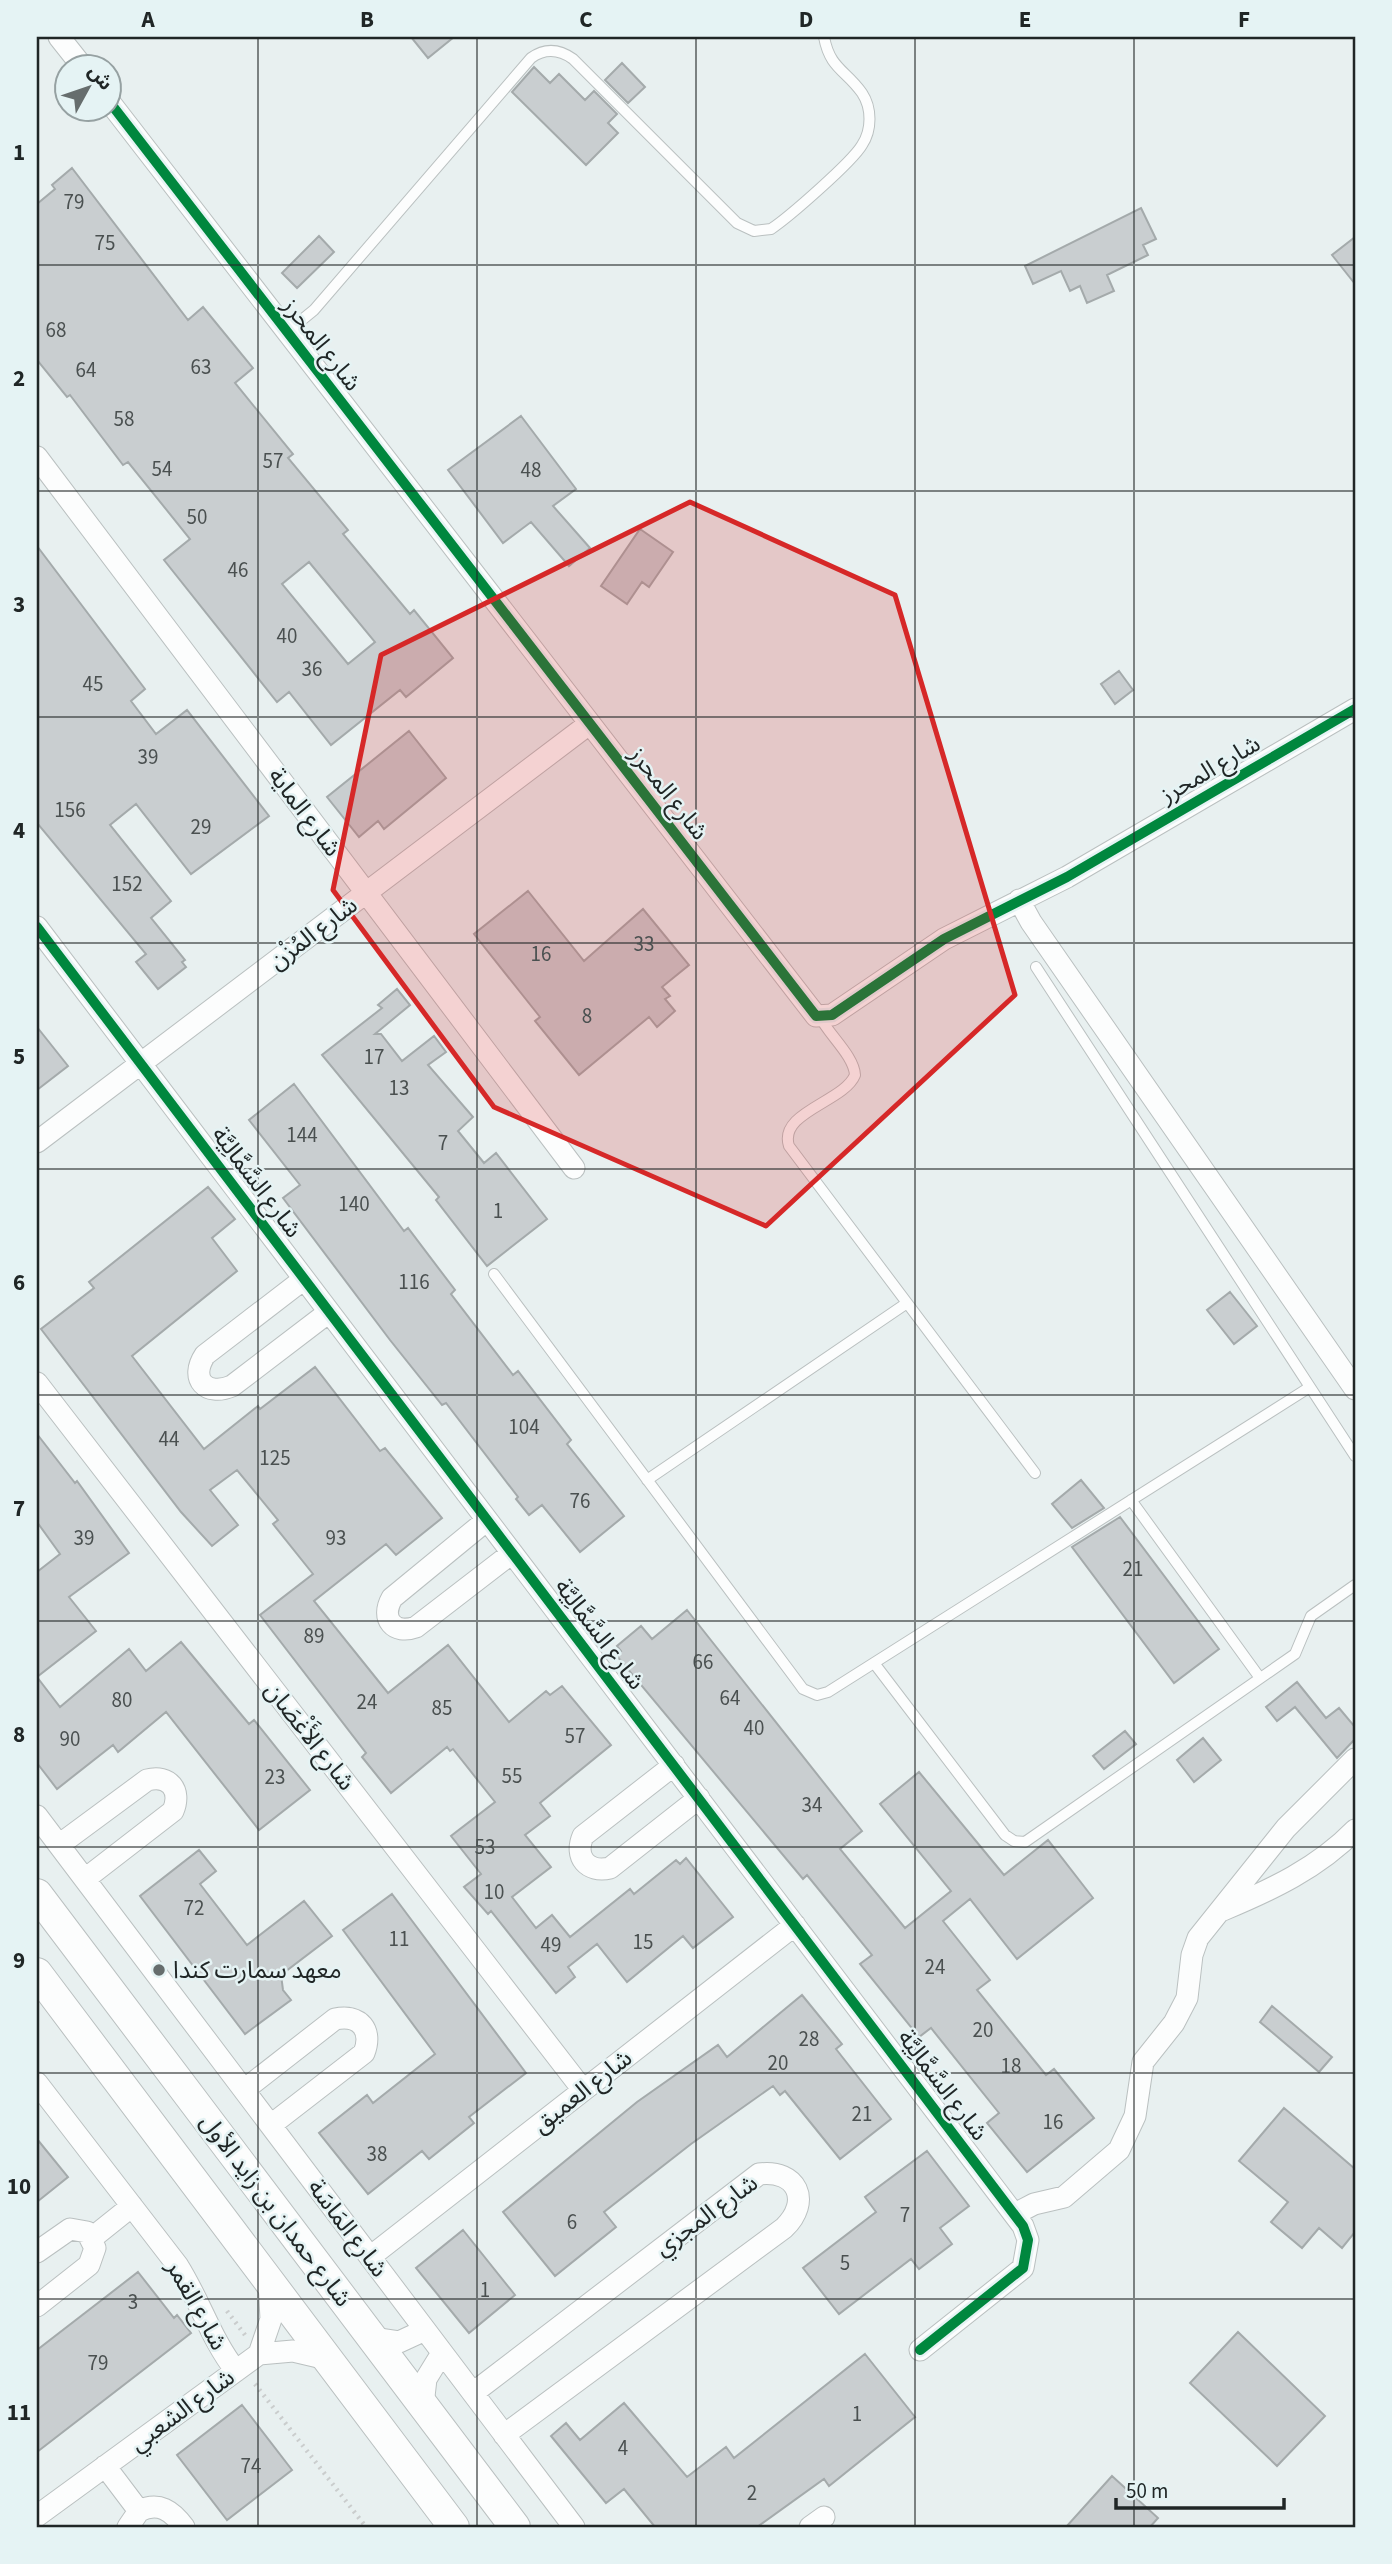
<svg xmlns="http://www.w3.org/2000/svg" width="1392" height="2564" viewBox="0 0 1392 2564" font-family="'Source Sans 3','Noto Sans Arabic',sans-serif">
<rect width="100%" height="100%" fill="#e8f0f0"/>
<path fill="#c9ced0" stroke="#a4aaab" stroke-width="2" fill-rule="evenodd" d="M411,37H454L428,58Z
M622,63L645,87L628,103L605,80Z
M534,67L550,83L559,74L585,100L594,91L617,114L608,123L618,133L586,165L512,92Z
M72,168L188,320L203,307L253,368L235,383L293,454L288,458L348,530L343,534L410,614L414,610L453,658L406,697L400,690L331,745L289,692L277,702L164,560L190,539L128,462L123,465L70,395L67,397L37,360V204L55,189L52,185ZM309,562L375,642L348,664L282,584Z
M1141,208L1156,239L1143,245L1148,255L1107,275L1114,291L1087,303L1080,286L1070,291L1061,271L1033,284L1025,266Z
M319,236L334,252L297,288L282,273Z
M1355,237V284L1332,255Z
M521,416L576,489L553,506L590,548L569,566L531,522L503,543L448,470Z
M640,529L673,552L649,587L642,582L627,604L601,586Z
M37,546L145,689L131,701L156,734L187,710L269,816L191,874L136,804L110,825L171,901L151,918L185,960L182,962L186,967L158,989L136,962L146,954L37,823Z
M1119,671L1133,690L1115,704L1101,684Z
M409,731L446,778L384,829L378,821L359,837L327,797Z
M528,891L584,961L643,909L689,965L662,987L670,996L665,999L675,1011L657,1027L649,1017L579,1075L535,1021L540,1017L474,934Z
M397,989L410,1005L375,1034H381L402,1061L434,1036L446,1052L428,1065L473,1117L458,1131L484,1163L496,1153L547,1219L487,1266L436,1200L439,1197L322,1055L382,1008L378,1005Z
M37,1027L68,1066L37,1090Z
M294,1084L404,1231L408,1228L455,1290L451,1294L513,1375L518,1371L571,1440L567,1444L624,1516L580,1552L542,1505L529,1515L516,1499L518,1497L446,1403L442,1405L390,1340L283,1198L300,1185L249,1120Z
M208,1187L235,1219L212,1238L237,1271L132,1356L204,1449L258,1406L260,1409L315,1367L380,1451L385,1448L442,1518L396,1555L386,1544L314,1601L388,1693L448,1645L509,1722L546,1691L550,1695L562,1686L611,1745L540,1803L550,1816L525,1835L551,1867L512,1897L536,1928L552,1915L570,1937L630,1889L634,1894L676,1860L680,1864L686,1858L733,1917L693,1948L683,1936L627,1982L597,1944L568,1967L575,1977L556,1993L491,1911L488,1914L464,1887L481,1874L451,1836L495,1802L453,1749L450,1751L447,1747L391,1793L362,1757L366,1753L260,1615L313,1574L273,1524L278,1520L237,1470L210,1490L238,1525L212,1546L181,1512L41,1329L94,1288L89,1282Z
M1230,1292L1257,1326L1234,1344L1207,1310Z
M37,1434L75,1483L77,1481L129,1553L69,1597L96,1631L37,1677L60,1707L129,1649L146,1671L181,1642L249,1724L254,1720L310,1790L259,1830L166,1712L118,1752L113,1745L57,1789L37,1763V1572L60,1554L37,1522Z
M1081,1480L1104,1508L1072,1528L1052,1504Z
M1120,1517L1219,1649L1174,1683L1072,1547Z
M687,1610L862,1831L840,1849L905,1928L951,1891L880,1804L919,1772L1004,1875L1048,1840L1093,1898L1017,1959L970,1899L943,1921L990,1980L977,1990L1046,2075L1054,2069L1094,2118L1027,2172L987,2123L999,2113L931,2028L919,2037L860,1964L872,1955L807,1875L803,1879L616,1655L621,1651L617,1646L641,1626L652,1639Z
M1297,1682L1326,1718L1339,1708L1355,1727V1739L1337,1758L1295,1707L1277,1721L1266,1707Z
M1125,1731L1136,1744L1104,1769L1093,1756Z
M1203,1738L1221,1760L1194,1782L1177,1760Z
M199,1850L216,1871L200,1884L247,1945L304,1901L332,1936L281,1975L283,1990L291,2000L245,2034L140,1896Z
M392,1894L526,2073L469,2117L474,2123L429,2159L422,2151L368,2194L319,2133L367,2095L373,2103L435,2054L343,1930Z
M802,1995L842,2044L836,2049L891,2119L840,2159L785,2091L780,2095L773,2086L691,2144L604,2212L616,2227L555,2276L503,2212L637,2102L718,2045L727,2057Z
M1272,2006L1332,2057L1319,2072L1260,2022Z
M1284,2108L1355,2169V2232L1342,2248L1319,2228L1302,2248L1271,2222L1288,2202L1239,2161Z
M37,2139L68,2177L37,2202Z
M927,2151L969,2206L940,2228L952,2244L919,2269L911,2259L839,2314L803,2268L876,2212L865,2197Z
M463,2230L515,2295L469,2333L416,2268Z
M138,2272L174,2318L177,2315L191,2333L37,2452V2350Z
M1238,2332L1325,2416L1277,2466L1190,2383Z
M865,2354L915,2417L829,2486L824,2479L757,2527H655L624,2489L606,2503L551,2436L566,2423L580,2440L624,2403L687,2477L726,2447L734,2458Z
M242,2405L292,2470L227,2520L177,2455Z
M1112,2476L1158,2518L1150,2527H1066Z"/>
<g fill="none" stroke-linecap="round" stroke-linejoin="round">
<defs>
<path id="lane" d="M287,332L314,310L531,58C545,48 559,49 573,59L737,223L754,231L771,229C789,217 852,162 862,145C872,130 872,108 862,93C846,70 830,69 824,37
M1036,967L1355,1456
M820,1017C829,1035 854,1056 855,1075C844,1102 778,1112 789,1146L1035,1473
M494,1274L803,1689L817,1695L828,1692L1310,1387
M647,1480L907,1303
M1131,1500L1260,1678
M874,1663L1005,1835L1014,1841L1025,1842L1295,1654L1311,1616L1355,1585"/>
<path id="street" d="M59,37L82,66
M108,100L816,1016L832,1015L944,939L1067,877L1355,709
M37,457L574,1168
M1019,900L1031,922L1355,1389
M37,927L1023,2226L1028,2240L1023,2268L920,2350
M37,1142L589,724
M304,1279L205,1355C189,1379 206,1397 232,1386L329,1312
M37,1383L583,2090
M487,1520L392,1598C380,1619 394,1635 416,1627L512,1553
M674,1765L583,1836C574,1857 587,1873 610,1868L699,1798
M37,1816L574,2527
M59,1845L147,1780C169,1774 182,1790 173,1811L85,1879
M1223,1910C1271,1890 1318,1868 1355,1830
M37,2083L178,2266C200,2301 211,2339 236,2371
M244,2090L335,2019C360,2014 373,2030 364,2053L271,2125
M1015,2214L1034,2204L1064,2197L1119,2150L1135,2116L1143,2062L1174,2023L1187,1998L1192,1955L1198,1938L1286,1828L1355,1759
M92,2238L132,2206
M37,2252L70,2229L87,2232L95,2248L89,2265L37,2306
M370,2257L795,1925
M372,2338L399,2342L425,2330
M259,2354L271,2319L269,2281
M473,2393L759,2174C797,2169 812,2201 784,2228L504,2435
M423,2405L426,2379L442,2353
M105,2466L139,2511
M37,2516L259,2354L293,2351L327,2359
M128,2527L139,2511C159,2501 172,2511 184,2527
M810,2527L824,2517"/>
<path id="secondary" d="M37,1894L515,2527
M37,1973L454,2527"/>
</defs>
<use href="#lane" stroke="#bac0c0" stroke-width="12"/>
<use href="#street" stroke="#bac0c0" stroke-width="23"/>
<use href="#secondary" stroke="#bac0c0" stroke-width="32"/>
<path stroke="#cacdcd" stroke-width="4.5" stroke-dasharray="2 5" stroke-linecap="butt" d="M227,2311L245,2335
M255,2384L366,2527"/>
<use href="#lane" stroke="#fcfdfd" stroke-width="10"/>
<use href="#street" stroke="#fcfdfd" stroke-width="21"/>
<use href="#secondary" stroke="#fcfdfd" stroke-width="30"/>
<defs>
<path id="cycleway" d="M108,100L816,1016L832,1015L944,939L1067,877L1355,709
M37,927L1023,2226L1028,2240L1023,2268L920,2350"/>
</defs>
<use href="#cycleway" stroke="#e5f3f4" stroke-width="15"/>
<use href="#cycleway" stroke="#00873e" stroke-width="10"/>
</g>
<path fill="#d62828" fill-opacity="0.2" stroke="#d62828" stroke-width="5" stroke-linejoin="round" d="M690,502L895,595L1015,995L766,1226L494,1107L333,890L381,655Z"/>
<path fill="none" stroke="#202626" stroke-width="2" stroke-opacity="0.55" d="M258,37V2527M477,37V2527M696,37V2527M915,37V2527M1134,37V2527M37,265H1355M37,491H1355M37,717H1355M37,943H1355M37,1169H1355M37,1395H1355M37,1621H1355M37,1847H1355M37,2073H1355M37,2299H1355"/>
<circle fill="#666d6d" stroke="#e5f3f4" stroke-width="2.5" cx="159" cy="1970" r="7"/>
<g text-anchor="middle" stroke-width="5" stroke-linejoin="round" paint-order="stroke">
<g font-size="21" fill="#4a5050">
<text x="74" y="209">79</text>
<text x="105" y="250">75</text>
<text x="56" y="337">68</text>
<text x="201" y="374">63</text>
<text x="86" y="377">64</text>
<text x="124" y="426">58</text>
<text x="273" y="468">57</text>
<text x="162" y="476">54</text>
<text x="531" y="477">48</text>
<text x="197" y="524">50</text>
<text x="238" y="577">46</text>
<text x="287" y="643">40</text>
<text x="312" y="676">36</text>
<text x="93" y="691">45</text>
<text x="148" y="764">39</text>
<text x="70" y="817">156</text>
<text x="201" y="834">29</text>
<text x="127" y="891">152</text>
<text x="644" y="951">33</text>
<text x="541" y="961">16</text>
<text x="587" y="1023">8</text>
<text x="374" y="1064">17</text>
<text x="399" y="1095">13</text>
<text x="302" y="1142">144</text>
<text x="443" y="1150">7</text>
<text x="354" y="1211">140</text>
<text x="498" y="1218">1</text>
<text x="414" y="1289">116</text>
<text x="524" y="1434">104</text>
<text x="169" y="1446">44</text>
<text x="275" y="1465">125</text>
<text x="580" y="1508">76</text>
<text x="84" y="1545">39</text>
<text x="336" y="1545">93</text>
<text x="1133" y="1576">21</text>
<text x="314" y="1643">89</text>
<text x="703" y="1669">66</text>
<text x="730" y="1705">64</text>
<text x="122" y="1707">80</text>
<text x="367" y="1709">24</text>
<text x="442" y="1715">85</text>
<text x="754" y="1735">40</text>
<text x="575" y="1743">57</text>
<text x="70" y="1746">90</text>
<text x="512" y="1783">55</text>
<text x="275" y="1784">23</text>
<text x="812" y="1812">34</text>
<text x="485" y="1854">53</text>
<text x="494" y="1899">10</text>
<text x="194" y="1915">72</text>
<text x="399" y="1946">11</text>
<text x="643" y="1949">15</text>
<text x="551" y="1952">49</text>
<text x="935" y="1974">24</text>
<text x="983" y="2037">20</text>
<text x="809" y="2046">28</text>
<text x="778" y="2070">20</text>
<text x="1011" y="2073">18</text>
<text x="862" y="2121">21</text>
<text x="1053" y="2129">16</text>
<text x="377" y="2161">38</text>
<text x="905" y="2222">7</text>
<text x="572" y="2229">6</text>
<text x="845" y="2270">5</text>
<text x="485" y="2297">1</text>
<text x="133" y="2309">3</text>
<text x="98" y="2370">79</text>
<text x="857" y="2421">1</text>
<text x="623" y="2455">4</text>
<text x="251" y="2473">74</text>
<text x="752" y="2500">2</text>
</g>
<g font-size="24" fill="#202626" stroke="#e5f3f4">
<text transform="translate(322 344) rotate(52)" y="8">شارع المحرز</text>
<text transform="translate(1210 769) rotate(-30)" y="8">شارع المحرز</text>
<text transform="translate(669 793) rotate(52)" y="8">شارع المحرز</text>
<text transform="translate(305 812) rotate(53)" y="8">شارع الماية</text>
<text transform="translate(313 933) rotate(-37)" y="8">شارع المُزْن</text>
<text transform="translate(257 1182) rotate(53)" y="8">شارع السَّمَّالِيَّة</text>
<text transform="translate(600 1634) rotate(53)" y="8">شارع السَّمَّالِيَّة</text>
<text transform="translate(310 1736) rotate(52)" y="8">شارع الأَغْصَان</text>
<text transform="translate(943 2085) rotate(53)" y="8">شارع السَّمَّالِيَّة</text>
<text transform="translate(582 2091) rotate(-38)" y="8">شارع العميق</text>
<text transform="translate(276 2210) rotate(53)" y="8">شارع حمدان بن زايد الأول</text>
<text transform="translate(706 2215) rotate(-36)" y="8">شارع المجزي</text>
<text transform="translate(348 2228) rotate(53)" y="8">شارع المَاسَة</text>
<text transform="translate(197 2305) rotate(61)" y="8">شارع القمر</text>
<text transform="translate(182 2410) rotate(-36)" y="8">شارع الشعبي</text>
</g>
<g font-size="24" fill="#202626" stroke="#e5f3f4" text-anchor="start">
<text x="173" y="1978">معهد سمارت كندا</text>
</g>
</g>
<rect width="1392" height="2564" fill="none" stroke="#e5f3f4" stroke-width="77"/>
<g transform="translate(88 88) rotate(50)"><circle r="33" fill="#e5f3f4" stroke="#96a1a2" stroke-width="2"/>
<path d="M0-5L12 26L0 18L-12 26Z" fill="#666d6d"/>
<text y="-10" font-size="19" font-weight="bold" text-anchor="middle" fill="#202626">ش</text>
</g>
<path d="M1116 2498v10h168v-10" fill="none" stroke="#202626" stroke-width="3.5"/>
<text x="1126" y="2498" font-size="21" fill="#202626" stroke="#e5f3f4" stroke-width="5" paint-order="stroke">50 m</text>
<rect x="38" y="38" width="1316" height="2488" fill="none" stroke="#202626" stroke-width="2.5"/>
<g font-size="23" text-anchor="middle" font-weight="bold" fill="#202626">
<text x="148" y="27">A</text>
<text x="367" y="27">B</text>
<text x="586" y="27">C</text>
<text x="806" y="27">D</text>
<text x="1025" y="27">E</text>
<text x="1244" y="27">F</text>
<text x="19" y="160">1</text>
<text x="19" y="386">2</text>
<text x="19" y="612">3</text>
<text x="19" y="838">4</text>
<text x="19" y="1064">5</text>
<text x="19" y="1290">6</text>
<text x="19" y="1516">7</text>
<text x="19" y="1742">8</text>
<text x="19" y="1968">9</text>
<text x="19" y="2194">10</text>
<text x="19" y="2420">11</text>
</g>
</svg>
